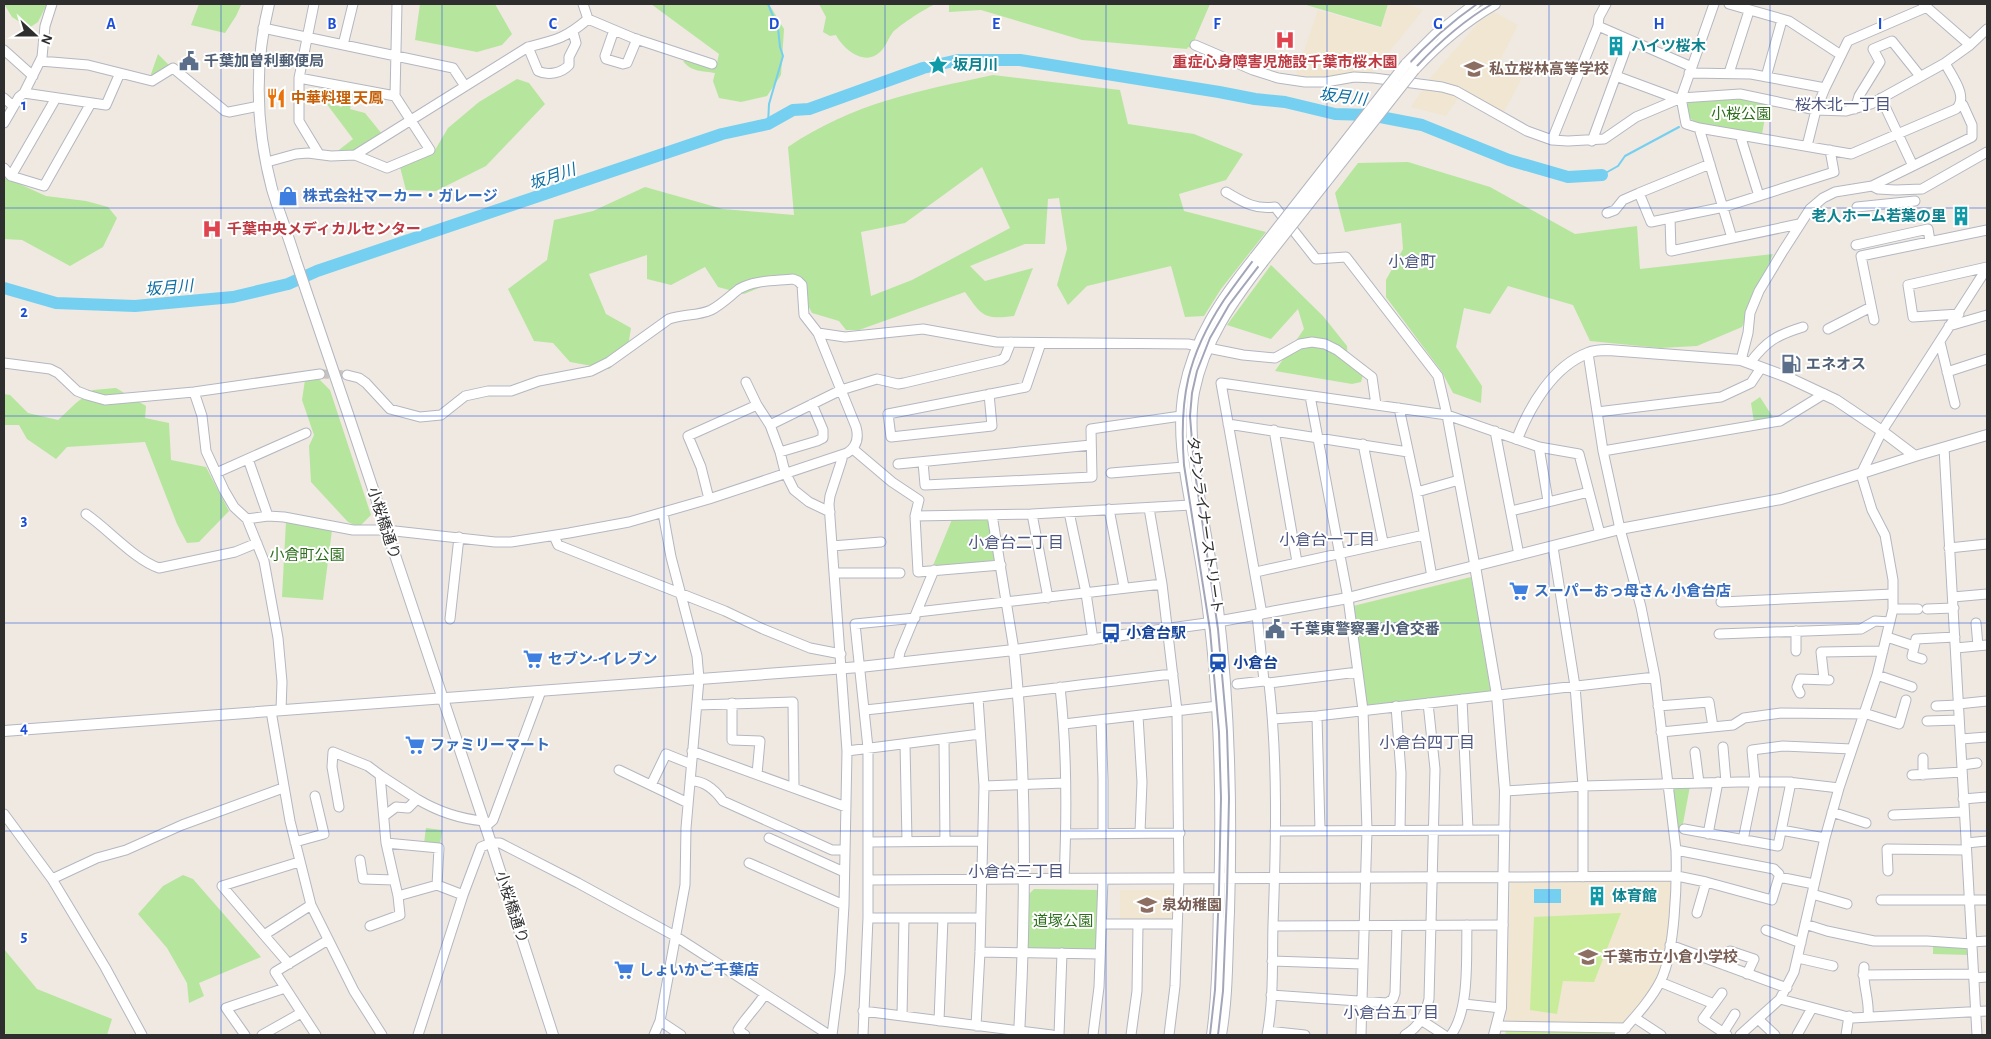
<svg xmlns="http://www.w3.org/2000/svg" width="1991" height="1039" viewBox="0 0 1991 1039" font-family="'Alegreya Sans','Noto Sans JP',sans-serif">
<rect width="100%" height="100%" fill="#efe9e1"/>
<path fill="#f0e6d1" d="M1388,4H1408L1423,10L1371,74L1319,79L1295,77L1318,10L1381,28Z
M1494,12L1518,25L1499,62L1523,76L1503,114L1463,91L1446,116L1411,107L1430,78L1480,21Z
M1511,880H1673L1666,963L1645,1000L1623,1025L1506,1021Z
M1120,890H1175V919L1171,922H1120Z"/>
<path fill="#b6e59e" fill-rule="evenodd" d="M4,4H47L38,22L29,28L12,17Z
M199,4H241V5L236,16L225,33L191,25Z
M420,4H495L512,34L502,45L477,52L415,40Z
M651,4H769L784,29L781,75L767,96L741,102L719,98L713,81L715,73C703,71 691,72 683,61C695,60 705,66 716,67L719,54Z
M819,4H936C927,7 900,25 893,32C888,38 886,47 880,52C865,67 843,49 836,35L830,36L823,32L826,17Z
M949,4H1210L1191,48L1188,47L1187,49L1082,40L981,10L949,12Z
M1303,4H1388L1381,27Z
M158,54L169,65L168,68L150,77Z
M993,75L1120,90L1128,124L1194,134L1243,154L1226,180L1179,194L1184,211L1266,232L1221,289L1204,316L1185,317L1171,266L1087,286L1068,305L1057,285L1067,249L1059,198L1048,199L1045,244H1025L970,266L985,281L1033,268L1014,316C984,320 982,316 965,292L859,330H846L839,321L812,313L792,274L744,294L718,287L705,267L671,285L647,279V255L589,274L606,314L631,328L627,353L609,369L570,362L553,343L534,341L508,289L547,260L554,220L593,211L645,187L723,209L794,215L788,147C853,103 918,91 993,75ZM982,167L1010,228L912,280L871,296L861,232L905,223Z
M517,79L529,83L545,104L486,166L436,191L406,190L400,167L435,150L448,128L479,102Z
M346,90L354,92L350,109L365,113L382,134L356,151L335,153L353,139L326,103L342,107Z
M1737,96L1768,102L1762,134C1749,131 1699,127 1692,120C1687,116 1687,107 1686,101Z
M1408,162L1490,187L1575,234L1637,226L1640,269L1773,254L1742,327L1697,346L1660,348L1590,341L1573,305L1508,286L1490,314L1464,308L1456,347L1482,386L1481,403L1453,393L1442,372L1386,297V280L1403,249L1401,223L1345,232L1335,193L1358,163Z
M4,177L46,196L86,201L108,207L117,218L103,247L70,266L22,240L4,239Z
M1271,265L1323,316L1347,346L1348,363L1363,375L1361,382L1352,384L1275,371L1304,329L1298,309L1271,339L1227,325Z
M319,379L330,390L371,515L359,527L348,522L311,482L309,446L314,435L302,400L305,380Z
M116,388L146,406L145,418L169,423L171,460L206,467L229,511L199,542L187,543L177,524L145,442L67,447L56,459L27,439L19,425H4V394L10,395L28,413L58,420L76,403L93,390Z
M1760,397L1774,419L1754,422L1751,403Z
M953,517H989L997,560L932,568Z
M286,521L332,530L323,600L282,597Z
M1471,577L1491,693L1366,706L1353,606Z
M1673,786H1690L1682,829L1675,830L1670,789Z
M426,828L442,830L440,845L424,843Z
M183,875L193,879L261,957L199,983L204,996L189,1003L187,983L167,948L138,914L163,886Z
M1034,889L1099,890L1098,947L1092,952H1027L1028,895Z
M1933,943L1969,947L1970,955L1933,954Z
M4,949L37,989L112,1019L107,1035H7L4,1032Z"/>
<path fill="#c9ec9a" d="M1621,913L1594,982L1563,981L1557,1014L1530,1010L1534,917Z
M1506,1031H1616L1611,1035H1505Z"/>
<path fill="#75cff0" d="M1534,889H1561V903H1534Z"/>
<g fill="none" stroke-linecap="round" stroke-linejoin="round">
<path stroke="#75cff0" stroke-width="2" d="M768,4L778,28L780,47L783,56L769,104L768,124
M1602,175L1618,166L1625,156L1679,127"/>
<path stroke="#75cff0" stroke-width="12" d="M4,288L56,303L135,306L233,297L288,284L317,271L722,134L768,124L793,110L809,109L923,68L958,60H1020L1219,92L1255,99L1285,102L1335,114L1370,115L1422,125L1509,160L1568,177L1602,175"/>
<path stroke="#c8c4bd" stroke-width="9" stroke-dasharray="9 4.5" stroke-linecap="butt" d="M320,374L347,375"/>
<defs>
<path id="minor" d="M314,4L299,78V121L319,154
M583,4L588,19
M1714,4L1681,98L1686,124L1699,128L1851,154L1956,109C1969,97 1952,77 1945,63
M1729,4L1789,21L1841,55
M1923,4L1970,45
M1598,26L1692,67
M263,28L453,68L465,86
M614,30L605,56L606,59L623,64L627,63L637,39
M343,45L353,4
M1195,45L1253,70L1278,78L1305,82H1326L1354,77L1374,78L1442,87L1456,91L1527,131L1552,140L1568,141L1604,139L1636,117L1681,98L1740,94L1816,110L1846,111L1871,104L1945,63L1970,45L1987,29
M528,47L538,71C548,76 562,73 569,65V57L576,43L573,32
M4,50L33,76
M40,61L88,65L152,81L173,68L225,111L229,112L259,106
M1689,73L1751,74L1825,88
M1729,73L1749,11
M1616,76L1678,99
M1766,77L1782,20
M299,78L395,96
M24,93L106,105L120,73
M4,98L13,106
M1881,98L1913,166
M1855,109L1859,96L1880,62L1873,49L1892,41L1920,76
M4,123L19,97L24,93L42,57L45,26L52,4
M1699,128L1732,238
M1740,135L1759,196
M1552,140L1598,26L1599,17L1606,4
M1592,141L1629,40
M1807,146L1816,110L1825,88L1848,41L1927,7
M355,155L387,168L430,150L395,96L397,4
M267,162L296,154L308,153L331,156L355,155L528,47C556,40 566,38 588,19L633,38L712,64
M1710,164L1639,193L1651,222L1724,207L1834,172L1830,150
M4,168L11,176L44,186L91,103
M11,176L56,98
M1872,186L1972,137V125L1963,105L1961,104
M1226,192C1243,202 1255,210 1275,207L1316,259L1346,257L1438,376L1447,415L1475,566
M1857,207L1915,201
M1607,213L1615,210L1623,200L1639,193
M1670,218L1671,251L1799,224
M1856,245L1928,229L1930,241
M1959,314L1913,317L1908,285L1987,267
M1874,320L1861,256L1987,230
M1949,326L1987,315
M1828,329L1871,307
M818,333L845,337L923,329L996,342L1188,344L1243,355L1275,358L1300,344L1312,342L1325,344L1337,350L1372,377L1376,405
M1940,342L1955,404
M1588,353L1603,451L1620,529L1641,607L1655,677L1676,850C1677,883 1675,951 1661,980C1651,1000 1634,1018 1619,1035
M1741,360L1748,333L1750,313L1759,291L1783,251L1810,209L1823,198L1835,192L1872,186L1878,189L1896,190L1922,189L1987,152
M4,363L50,369L58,373L77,391L87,395L105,400L194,392L320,374
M1750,363C1766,341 1777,335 1803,327
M1947,372L1987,359
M746,382L757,405L770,425L780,452L785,472L794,490L809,502L830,512
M194,392L202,416L206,451L224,490L234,507L247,519L264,561L278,638L282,682L281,710
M989,394L992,426L891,437L888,414L1026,387L1041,343
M1310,396L1348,598L1363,710L1367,830L1361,1035
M1399,408L1417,492L1432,577
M1597,412L1721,397L1751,383L1761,368
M1228,424L1408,452
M770,425L841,390L877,379L898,384L904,383L1001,360L1005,357L1011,342
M1274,430L1297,562
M1495,431L1519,555
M1363,444L1383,542
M1539,447L1548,501
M1944,448L1977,1035
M853,449L892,482L919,500L915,516L918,572L1001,565
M1603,451L1780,421L1824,394
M780,452L817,441L823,438V430L812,404
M248,459L268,516
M923,462L925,485L1092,477L1091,429L1181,416
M898,464L1091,445
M216,473L306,433
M1111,473L1184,467
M1417,492L1459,480
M709,499L701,467L688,436L757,405
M1149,508L1162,584L1177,711L1179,878L1175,986L1169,1035
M1109,509L1124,587
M1511,511L1589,492
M1069,512L1086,593L1093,640
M86,514C108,529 135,560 159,568L235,552L257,543
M1032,514L1048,598
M992,515L1014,650
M915,516L1032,514L1191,505
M247,519L268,516L284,517L353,530H386L495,542H511L569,533L629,522L709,499L847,453C857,447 859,438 856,427L818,333L804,315L802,285L798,281L793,279C776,281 754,280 739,289C730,296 721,305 711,310C698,316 683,314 669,319L609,362L591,371L539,381L511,391H488L465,396L441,415L420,417L390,409L366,383L359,378L347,375
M554,536L558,545L725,611L763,629L810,648L841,654
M832,546L881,542
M1553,547L1575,686L1583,786V877
M1949,548L1987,544
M1256,572L1424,535
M834,573H900
M1953,597L1987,594
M1721,602L1893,594
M1893,609H1918
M1927,609L1954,608
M917,612L1162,584
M1262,614L1221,383L1447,415L1539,447L1579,454L1600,534
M1257,615L1264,681
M450,619L459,537
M1976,623L1978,646
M1796,631V651
M1719,634L1861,629L1875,621L1890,622
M1887,637L1914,646
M1956,648L1987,645
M1922,659L1912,656L1916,639L1955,637
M898,662L900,652L934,570
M1877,675L1912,687
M1824,679L1821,652L1883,651
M1237,684L1264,681L1269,683L1358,672
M1060,687C1067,750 1067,815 1064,879
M1800,693L1797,687L1800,679L1829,680
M1462,699L1468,829
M732,703V740L760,741L757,774
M1958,704L1987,701
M697,705L793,702L794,787
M1396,706L1401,773L1400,830
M1658,706L1709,702L1713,727
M1936,706L1958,705
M865,710C968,699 1070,686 1173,674
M271,711L290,821L311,905L354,991L382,1035
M1138,716L1142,782L1140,832
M1317,716L1320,830
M1273,719L1317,716L1655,677
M1101,720L1103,779V833
M1927,721L1959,720
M1064,724L1218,706
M1661,732L1733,725L1744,718L1781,713L1867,714L1899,724L1906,700
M944,739L945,841
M1961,739L1987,737
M905,744L907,841
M1723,747L1726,782
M692,751L846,807
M847,751L980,734
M1695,752L1699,783
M1923,758V775
M1962,765L1977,763
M619,770L688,803
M380,775L417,799L408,808L396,807L384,816
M1912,775L1962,772
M690,781C704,780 715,790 723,801L832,850H845
M651,785L666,754L691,764
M984,786L1065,783
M1505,791L1583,786L1739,782H1788L1839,788
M417,799C437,811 461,819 484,821
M1963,799L1987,797
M339,807L332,767L333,752L368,766L380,775L386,843L398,896L400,915L370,926
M1832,812L1866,823
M4,814L52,879L105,967L142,1035
M1893,815L1963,812
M486,826L493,820L541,691
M1684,829L1778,846L1791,782
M1781,830L1825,838
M1275,831L1505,830
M1066,834L1180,833
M1708,834L1718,782
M769,838L844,872
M1743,840L1755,782L1752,750L1783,746L1852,749
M295,842L324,834L315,796
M869,842L982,841
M386,843L439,848L437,885
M1966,843L1987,841
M1676,850L1774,869L1779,874V877
M360,860L363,879L394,880
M749,863L844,905
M1888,871L1887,849L1966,850
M1505,877L1677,876L1706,882L1772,900L1779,877L1814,884
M52,879L97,858L126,850L182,825L283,788
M868,880L1024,879
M1812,894L1847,904
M398,896L437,885L463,895L481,847L491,843H500L578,883L675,936L829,1035
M1881,900H1987
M1697,913L1706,882
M868,918H980
M1102,924H1177
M1805,924L1827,931L1874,941H1927L1972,944
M1273,926L1503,925
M1766,930L1801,943
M264,935L222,886L299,862
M1972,942L1987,941
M1670,945L1787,988
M980,952L1100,954
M1798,958L1833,966
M1272,961L1362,964
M289,964L264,935L311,905
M1724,965L1730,951L1754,959L1747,974
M1864,967C1862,984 1870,1000 1868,1017
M1863,975L1974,974
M1974,978L1987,977
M1660,982L1714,1004L1703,1019L1727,1035
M1271,995L1387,1003L1393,999L1395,993L1397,926
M1780,999L1852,1018L1987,1011
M1464,1004L1501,1008
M1714,1004L1722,993
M863,1011L1052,1035
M902,1016L904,918
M1635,1018L1661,1035
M1758,1019L1775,1035
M1421,1020L1444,1035
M660,1021L681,1035
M939,1021L943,918
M976,1026L980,952L984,786L978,698
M1497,1026L1626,1028
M1268,1031L1305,1035
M1723,1033L1735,1014
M245,1035L226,1008L285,988
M262,1035L301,1013
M316,1035L275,972L328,940
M418,1035L463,895
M654,1035L660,1021L685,885L686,828L699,679L697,656L671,557L663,513
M745,1035L738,1030C746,1017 757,1007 765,994
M832,1035L840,973L844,905L847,751L829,504L830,496L842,459V455
M863,1035L868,918V748L855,624L915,618
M1059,1035L1062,953
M1093,1035L1099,987L1103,879
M1131,1035L1137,991L1138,925
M1267,1035C1274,999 1272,961 1273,924C1276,844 1278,763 1269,683
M1405,1035C1419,1027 1425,1015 1429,999L1435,769L1428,703
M1451,1035C1470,1009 1466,957 1467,925
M1740,1035L1780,999L1794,972L1825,838L1839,788L1877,675L1893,609V580L1885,535L1872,510L1861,474L1882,431L1987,268
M1797,1035L1812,1008
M1846,1035L1849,1016"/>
<path id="tertiary" d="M269,4C254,65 256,128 272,189C279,212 288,235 295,258
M1406,64L1435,35L1475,4
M1414,70C1438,44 1464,22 1495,4
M348,414L491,843L553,1035
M1517,439C1530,406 1553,366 1588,353C1594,350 1601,350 1608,350L1741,360L1787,377L1836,400L1882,431L1915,456
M1475,566L1497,695L1505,791L1501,1008L1494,1035
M1014,650C1027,778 1026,907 1019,1035
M4,731L860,667L1014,650L1210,623L1348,598L1620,529L1781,499L1915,456L1987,435
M1024,879L1505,877
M1212,1035C1218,991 1218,947 1219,903C1222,805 1221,707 1208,609C1204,575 1197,541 1191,506C1184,467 1177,430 1184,391C1194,338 1222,298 1255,257
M1221,1035C1228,995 1227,953 1229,912C1232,811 1230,710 1218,609C1213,571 1205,533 1199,495C1194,461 1188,426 1194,392C1204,341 1232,302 1262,263"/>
</defs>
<use href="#minor" stroke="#b4b7c1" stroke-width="11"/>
<use href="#tertiary" stroke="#b4b7c1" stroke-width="12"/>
<use href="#minor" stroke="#fff" stroke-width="9"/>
<use href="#tertiary" stroke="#fff" stroke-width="10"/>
<path stroke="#a3a6b8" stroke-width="2" d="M1210,1035L1215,990L1219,891L1221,798L1219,732L1210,630L1184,465C1179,399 1187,356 1224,300C1256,255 1291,211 1325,167C1373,106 1412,49 1477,4
M1218,1035L1223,991L1227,892L1229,798L1227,731L1218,629L1194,466L1190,416L1192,393L1197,371L1210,338L1229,305C1265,257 1302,211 1338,164C1384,105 1427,42 1492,4"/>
<defs>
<path id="tertiary-bridge" d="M1255,257L1406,64
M295,258L348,414
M1262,263L1414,70"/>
</defs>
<use href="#tertiary-bridge" stroke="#b4b7c1" stroke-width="12" stroke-linecap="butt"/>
<use href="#tertiary-bridge" stroke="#fff" stroke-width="10"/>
</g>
<path fill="none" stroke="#1d4ed8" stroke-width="1" stroke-opacity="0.55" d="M221,4V1035M442,4V1035M664,4V1035M885,4V1035M1106,4V1035M1327,4V1035M1549,4V1035M1770,4V1035M4,208H1987M4,416H1987M4,623H1987M4,831H1987"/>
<defs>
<symbol id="hospital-bare" viewBox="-9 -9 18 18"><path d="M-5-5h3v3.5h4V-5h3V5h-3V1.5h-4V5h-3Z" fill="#e0444e" stroke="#fff" stroke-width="2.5" paint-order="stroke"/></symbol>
<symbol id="building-bare" viewBox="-9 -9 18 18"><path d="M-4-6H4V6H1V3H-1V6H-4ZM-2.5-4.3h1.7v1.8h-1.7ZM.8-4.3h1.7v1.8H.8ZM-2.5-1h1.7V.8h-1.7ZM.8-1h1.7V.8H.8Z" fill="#0f9aa8" stroke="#fff" stroke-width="2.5" paint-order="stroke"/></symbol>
<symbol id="civic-bare" viewBox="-9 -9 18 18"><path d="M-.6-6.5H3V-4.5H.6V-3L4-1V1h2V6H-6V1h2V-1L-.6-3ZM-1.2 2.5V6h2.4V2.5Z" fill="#5c6f8a" stroke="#fff" stroke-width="2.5" paint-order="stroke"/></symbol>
<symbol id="sight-bare" viewBox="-9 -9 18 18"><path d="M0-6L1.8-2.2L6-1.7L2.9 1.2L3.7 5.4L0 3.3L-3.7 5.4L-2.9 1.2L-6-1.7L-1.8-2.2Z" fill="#0f9aa8" stroke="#fff" stroke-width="2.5" paint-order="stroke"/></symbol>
<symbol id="school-bare" viewBox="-9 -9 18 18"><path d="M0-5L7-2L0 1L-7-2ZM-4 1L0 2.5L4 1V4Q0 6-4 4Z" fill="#8d6e63" stroke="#fff" stroke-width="2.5" paint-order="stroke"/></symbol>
<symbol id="restaurant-bare" viewBox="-9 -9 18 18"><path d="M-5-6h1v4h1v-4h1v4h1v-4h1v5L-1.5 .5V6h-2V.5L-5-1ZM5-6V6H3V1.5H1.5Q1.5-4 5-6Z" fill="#e8710a" stroke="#fff" stroke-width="2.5" paint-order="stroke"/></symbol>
<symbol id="shop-bare" viewBox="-9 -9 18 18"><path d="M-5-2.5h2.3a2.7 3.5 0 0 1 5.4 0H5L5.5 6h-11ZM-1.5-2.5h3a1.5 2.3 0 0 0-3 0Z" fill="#3f7fe0" stroke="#fff" stroke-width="2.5" paint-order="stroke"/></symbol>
<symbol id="fuel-bare" viewBox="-9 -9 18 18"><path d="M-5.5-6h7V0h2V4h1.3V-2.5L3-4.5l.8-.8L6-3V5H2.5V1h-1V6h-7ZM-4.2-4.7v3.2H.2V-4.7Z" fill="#5c6f8a" stroke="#fff" stroke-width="2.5" paint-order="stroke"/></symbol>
<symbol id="supermarket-bare" viewBox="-9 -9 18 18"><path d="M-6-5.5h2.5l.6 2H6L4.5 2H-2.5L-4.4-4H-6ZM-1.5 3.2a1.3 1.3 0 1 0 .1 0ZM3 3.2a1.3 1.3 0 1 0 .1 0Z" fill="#3f7fe0" stroke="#fff" stroke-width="2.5" paint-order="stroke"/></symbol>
<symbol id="bus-bare" viewBox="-9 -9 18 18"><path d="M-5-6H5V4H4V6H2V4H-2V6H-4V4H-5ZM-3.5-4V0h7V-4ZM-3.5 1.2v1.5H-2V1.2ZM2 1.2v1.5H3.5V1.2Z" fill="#1a4fb4" stroke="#fff" stroke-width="2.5" paint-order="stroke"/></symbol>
<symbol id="station-bare" viewBox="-9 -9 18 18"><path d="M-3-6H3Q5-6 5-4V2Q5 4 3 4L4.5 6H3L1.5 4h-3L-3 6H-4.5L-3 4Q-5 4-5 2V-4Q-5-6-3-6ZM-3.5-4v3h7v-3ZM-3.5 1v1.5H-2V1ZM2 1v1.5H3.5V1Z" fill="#1a4fb4" stroke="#fff" stroke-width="2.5" paint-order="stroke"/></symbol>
</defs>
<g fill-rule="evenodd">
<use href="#hospital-bare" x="1271" y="26" width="28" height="28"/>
<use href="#building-bare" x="1602" y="32" width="28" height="28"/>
<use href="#civic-bare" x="175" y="47" width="28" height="28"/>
<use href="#sight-bare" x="924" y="51" width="28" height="28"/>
<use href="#school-bare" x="1460" y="55" width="28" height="28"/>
<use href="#restaurant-bare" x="262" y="84" width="28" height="28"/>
<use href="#shop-bare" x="274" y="182" width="28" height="28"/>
<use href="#building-bare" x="1947" y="202" width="28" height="28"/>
<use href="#hospital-bare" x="198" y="215" width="28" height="28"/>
<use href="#fuel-bare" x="1777" y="350" width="28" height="28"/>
<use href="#supermarket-bare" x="1505" y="577" width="28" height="28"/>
<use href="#civic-bare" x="1261" y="615" width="28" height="28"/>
<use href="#bus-bare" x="1097" y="619" width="28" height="28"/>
<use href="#supermarket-bare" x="519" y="645" width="28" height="28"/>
<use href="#station-bare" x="1204" y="649" width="28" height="28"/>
<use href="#supermarket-bare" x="401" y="731" width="28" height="28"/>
<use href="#building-bare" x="1583" y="882" width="28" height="28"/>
<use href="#school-bare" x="1133" y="891" width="28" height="28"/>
<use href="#school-bare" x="1574" y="943" width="28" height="28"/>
<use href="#supermarket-bare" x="610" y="956" width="28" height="28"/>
</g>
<g text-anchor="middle" stroke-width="4" stroke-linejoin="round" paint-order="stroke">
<g font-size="15" font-weight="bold" fill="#0d838f" stroke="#fff" text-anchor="start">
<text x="1631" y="51">ハイツ桜木</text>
<text x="953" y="70">坂月川</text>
<text x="1946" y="221" text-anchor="end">老人ホーム若葉の里</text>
<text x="1612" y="901">体育館</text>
</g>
<g font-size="15" font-weight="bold" fill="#4e5e75" stroke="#fff" text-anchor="start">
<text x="204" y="66">千葉加曽利郵便局</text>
<text x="1806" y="369">エネオス</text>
<text x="1290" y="634">千葉東警察署小倉交番</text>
</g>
<g font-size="15" font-weight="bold" fill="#be3a42" stroke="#fff">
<text x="1285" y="67">重症心身障害児施設千葉市桜木園</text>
<text x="227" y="234" text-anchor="start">千葉中央メディカルセンター</text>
</g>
<g font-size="15" font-weight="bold" fill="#785e54" stroke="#fff" text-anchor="start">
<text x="1489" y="74">私立桜林高等学校</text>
<text x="1162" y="910">泉幼稚園</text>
<text x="1603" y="962">千葉市立小倉小学校</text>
</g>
<g font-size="15" font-weight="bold" fill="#c56008" stroke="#fff" text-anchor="start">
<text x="291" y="103">中華料理 天鳳</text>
</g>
<g font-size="15" fill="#2c6e1b" stroke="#fff">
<text x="1741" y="119">小桜公園</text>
<text x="307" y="560">小倉町公園</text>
<text x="1063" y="926">道塚公園</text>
</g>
<g font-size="15" font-weight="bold" fill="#366cbe" stroke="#fff" text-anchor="start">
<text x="303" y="201">株式会社マーカー・ガレージ</text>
<text x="1534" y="596">スーパーおっ母さん 小倉台店</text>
<text x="548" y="664">セブン-イレブン</text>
<text x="430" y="750">ファミリーマート</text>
<text x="639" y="975">しょいかご千葉店</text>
</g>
<g font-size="15" fill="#2e2e2e" stroke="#fff">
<text transform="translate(384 523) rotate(72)" y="5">小桜橋通り</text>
<text transform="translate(1205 525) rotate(82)" y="5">タウンライナーストリート</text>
<text transform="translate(512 907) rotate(72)" y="5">小桜橋通り</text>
</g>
<g font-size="15" font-weight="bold" fill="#164399" stroke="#fff" text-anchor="start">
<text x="1126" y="638">小倉台駅</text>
<text x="1233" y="668">小倉台</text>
</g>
<g font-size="16" font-style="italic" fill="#0d6fa3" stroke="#fff">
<text transform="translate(1343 96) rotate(7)" y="6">坂月川</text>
<text transform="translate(552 176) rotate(-19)" y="6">坂月川</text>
<text transform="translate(169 287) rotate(-5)" y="6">坂月川</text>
</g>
<g font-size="16" fill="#4d5680" stroke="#fff">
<text x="1843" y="110">桜木北一丁目</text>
<text x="1412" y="267">小倉町</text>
<text x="1327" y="545">小倉台一丁目</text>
<text x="1016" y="548">小倉台二丁目</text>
<text x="1427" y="748">小倉台四丁目</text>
<text x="1016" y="877">小倉台三丁目</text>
<text x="1391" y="1018">小倉台五丁目</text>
</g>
</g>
<g font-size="16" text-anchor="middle" font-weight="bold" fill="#1d4ed8" stroke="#fff" stroke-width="4" stroke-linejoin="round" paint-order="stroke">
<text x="111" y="29">A</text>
<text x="332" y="29">B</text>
<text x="553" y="29">C</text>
<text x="774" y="29">D</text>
<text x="996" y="29">E</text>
<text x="1217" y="29">F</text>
<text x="1438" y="29">G</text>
<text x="1659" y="29">H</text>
<text x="1880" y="29">I</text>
<text x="24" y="110">1</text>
<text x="24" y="317">2</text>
<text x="24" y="525">3</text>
<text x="24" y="733">4</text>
<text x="24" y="941">5</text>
</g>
<rect width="1991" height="1039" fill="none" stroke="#2e2e2e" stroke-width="10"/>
<g transform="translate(35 35) rotate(111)" stroke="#ffffff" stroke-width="4" paint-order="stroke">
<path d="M0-4L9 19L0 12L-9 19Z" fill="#2e2e2e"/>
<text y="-8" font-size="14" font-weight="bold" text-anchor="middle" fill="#2e2e2e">N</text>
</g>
</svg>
